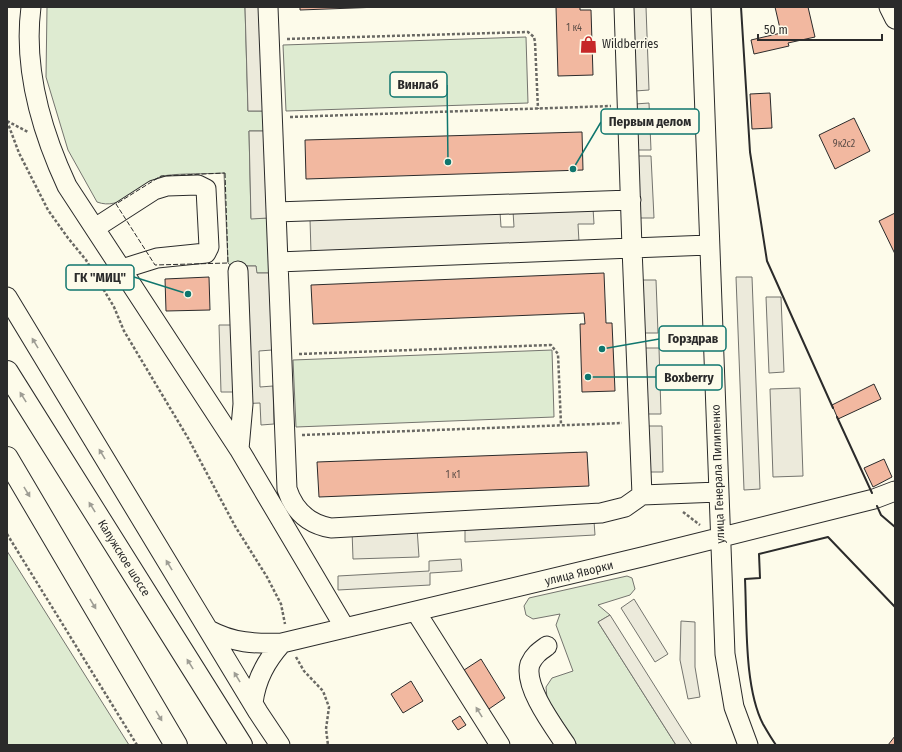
<svg xmlns="http://www.w3.org/2000/svg" width="902" height="752" viewBox="0 0 902 752" font-family="'Fira Sans Condensed',sans-serif">
<rect width="100%" height="100%" fill="#fdfbea"/>
<path fill="#deebd1" stroke="#74746e" d="M47,7H245L248,111H265V131H249L251,218H268L270,273H256V266H231L228,263L224,173C212,174 168,173 160,177C138,186 121,211 97,202L68,150L46,77Z
M526,37L528,103L286,111L283,45Z
M552,350L554,417L296,427L293,360Z
M7,551L129,745H7Z
M627,576L632,578L635,589L630,595L598,605L610,615L598,622L676,745H577L547,698L546,687L552,678L573,671L556,625L560,614L533,619L526,615L524,606L529,598Z"/>
<path fill="#eceadb" stroke="#74746e" d="M245,7H261L265,111H248Z
M632,7H646L649,90L635,91Z
M649,103L651,150H637L635,104Z
M249,131H265L268,218L251,219Z
M637,156H651L654,218H640Z
M593,208L594,224H578L579,242L311,253L310,219L500,212L501,227H514L513,211Z
M231,266H256L257,273H270L272,350L259,351L260,387L273,386L274,424L261,425L260,403L236,404V392H221L219,325H233Z
M736,277H752L760,489L744,490Z
M642,280H656L658,333H644Z
M766,297H781L784,372L769,373Z
M645,348H659L661,414H647Z
M800,388L803,476L773,477L770,389Z
M648,426H662L663,472H649Z
M594,521L595,535L465,542V528Z
M417,528L419,557L353,559L352,530Z
M461,559L462,571L430,573V585L338,590V576L429,571V561Z
M634,599L668,654L655,662L621,608Z
M610,615L692,745H676L598,622Z
M681,621L695,622V667L700,697L688,699L680,660Z"/>
<path fill="#f2b8a0" stroke="#2b2b2b" d="M300,7H380L300,10Z
M556,7H580V10H591L593,75L558,76Z
M775,7H808L815,37L788,43L789,46L754,54L751,40L781,33Z
M770,93L772,128L752,129L750,94Z
M854,118L870,151L835,169L819,135Z
M582,132L583,170L306,179L305,140Z
M895,213V254L879,221Z
M604,273L606,323H612L615,391L582,392L580,324H585L584,313L313,324L311,285Z
M209,277L210,310L166,311L165,279Z
M874,384L881,399L838,419L832,405Z
M587,452L589,486L319,497L317,462Z
M884,459L892,477L873,487L864,468Z
M481,659L505,698L486,711L461,672Z
M411,681L423,701L403,713L391,694Z
M460,716L466,725L458,730L452,721Z
M895,736V745H888Z"/>
<g fill="none" stroke-linecap="round" stroke-linejoin="round">
<defs>
<path id="minor" d="M31,7C23,69 41,130 67,186L239,449L345,628
M268,7L278,262
M624,7L632,248L709,245
M701,7L725,654L734,707L748,745
M889,7L895,19
M276,212L631,200
M95,228L154,190L167,186L198,185L206,189L209,247L206,253L157,258L122,269
M238,271L243,404L239,449
M7,297L258,712L280,745
M642,495L632,248L278,262L287,489C294,511 308,524 331,528L601,513L625,507L642,495L719,492
M416,612L500,745
M209,630C233,643 255,644 282,643
M547,646C540,651 534,655 530,664C523,686 554,727 566,745
M253,703C256,679 266,661 282,643L646,556L874,499L895,491"/>
<path id="highway" d="M7,372L241,745
M7,458L176,745"/>
</defs>
<use href="#minor" stroke="#2b2b2b" stroke-width="21"/>
<use href="#highway" stroke="#2b2b2b" stroke-width="24"/>
<path stroke="#6a6964" stroke-width="2.5" stroke-dasharray="3 2" stroke-linecap="butt" d="M287,39L528,32L534,37L535,42L538,109
M290,117L611,106
M7,121L19,153L48,210L68,238L86,260L114,307L124,331L188,438L235,526L267,577L281,604L285,624
M7,121L28,132
M299,354L551,345L558,354L561,425
M302,435L622,423
M683,512L700,525
M7,534L137,745
M296,657L304,671L323,691L329,707L326,729L328,745"/>
<use href="#minor" stroke="#fdfbea" stroke-width="19"/>
<use href="#highway" stroke="#fdfbea" stroke-width="22"/>
<path stroke="#2b2b2b" stroke-width="1" stroke-dasharray="5 2" stroke-linecap="butt" d="M225,173L228,263L155,265L116,204L161,176Z"/>
<path stroke="#2b2b2b" stroke-width="2" d="M741,7L750,152L767,261L833,408
M837,417L872,493
M877,506L881,515L895,527
M776,745C771,738 767,731 763,724C744,687 747,621 745,579L760,578L759,554L828,537L895,607"/>
</g>
<defs><path id="oneway-solid" d="M-6-.8H1V-3.2L6.5 0L1 3.2V.8H-6Z"/></defs>
<g fill="#9e9d94">
<use href="#oneway-solid" transform="translate(35 343) rotate(-121)"/>
<use href="#oneway-solid" transform="translate(23 397) rotate(-122)"/>
<use href="#oneway-solid" transform="translate(102 454) rotate(-121)"/>
<use href="#oneway-solid" transform="translate(27 492) rotate(59)"/>
<use href="#oneway-solid" transform="translate(92 507) rotate(-122)"/>
<use href="#oneway-solid" transform="translate(169 565) rotate(-121)"/>
<use href="#oneway-solid" transform="translate(93 604) rotate(59)"/>
<use href="#oneway-solid" transform="translate(190 664) rotate(-122)"/>
<use href="#oneway-solid" transform="translate(237 677) rotate(-121)"/>
<use href="#oneway-solid" transform="translate(479 712) rotate(-122)"/>
<use href="#oneway-solid" transform="translate(159 716) rotate(59)"/>
</g>
<defs>
<symbol id="shop-bare" viewBox="-9 -9 18 18"><path d="M-5-2.5h2.3a2.7 3.5 0 0 1 5.4 0H5L5.5 6h-11ZM-1.5-2.5h3a1.5 2.3 0 0 0-3 0Z" fill="#c62828" stroke="#fdfbea" stroke-width="2.5" paint-order="stroke"/></symbol>
</defs>
<g fill-rule="evenodd">
<use href="#shop-bare" x="576" y="32" width="25" height="25"/>
</g>
<g text-anchor="middle" stroke-width="3" stroke-linejoin="round" paint-order="stroke">
<g font-size="10" fill="#5d4e48">
<text x="574" y="31">1 к4</text>
<text x="844" y="147">9к2с2</text>
<text x="453" y="478">1 к1</text>
</g>
<g font-size="12" fill="#2b2b2b" stroke="#fdfbea" text-anchor="start">
<text x="602" y="48">Wildberries</text>
</g>
<g font-size="12" fill="#2b2b2b" stroke="#fdfbea">
<text transform="translate(718 474) rotate(-92)" y="4">улица Генерала Пилипенко</text>
<text transform="translate(124 558) rotate(58)" y="4">Калужское шоссе</text>
<text transform="translate(579 573) rotate(-14)" y="4">улица Яворки</text>
</g>
</g>
<path fill="none" stroke="#0f766e" stroke-width="1.5" d="M448 162L447 85M573 169L601 122M188 294L134 277M602 349L659 339M588 377L656 377"/>
<g fill="#0f766e" stroke="#fdfbea" stroke-width="1.5">
<circle cx="448" cy="162" r="4"/>
<circle cx="573" cy="169" r="4"/>
<circle cx="188" cy="294" r="4"/>
<circle cx="602" cy="349" r="4"/>
<circle cx="588" cy="377" r="4"/>
</g>
<g fill="#fdfbea" stroke="#0f766e" stroke-width="1.5">
<rect x="390" y="72" width="57" height="25" rx="4"/>
<rect x="601" y="109" width="98" height="25" rx="4"/>
<rect x="66" y="265" width="68" height="25" rx="4"/>
<rect x="659" y="326" width="67" height="25" rx="4"/>
<rect x="656" y="365" width="66" height="25" rx="4"/>
</g>
<g font-size="13" text-anchor="middle" font-weight="bold" fill="#2b2b2b">
<text x="418" y="89">Винлаб</text>
<text x="650" y="126">Первым делом</text>
<text x="100" y="282">ГК "МИЦ"</text>
<text x="693" y="343">Горздрав</text>
<text x="689" y="382">Boxberry</text>
</g>
<rect width="902" height="752" fill="none" stroke="#2b2b2b" stroke-width="16"/>
<path d="M758 34v6h124v-6" fill="none" stroke="#2b2b2b" stroke-width="2"/>
<text x="764" y="34" font-size="12" fill="#2b2b2b" stroke="#fdfbea" stroke-width="3" paint-order="stroke">50 m</text>
</svg>
